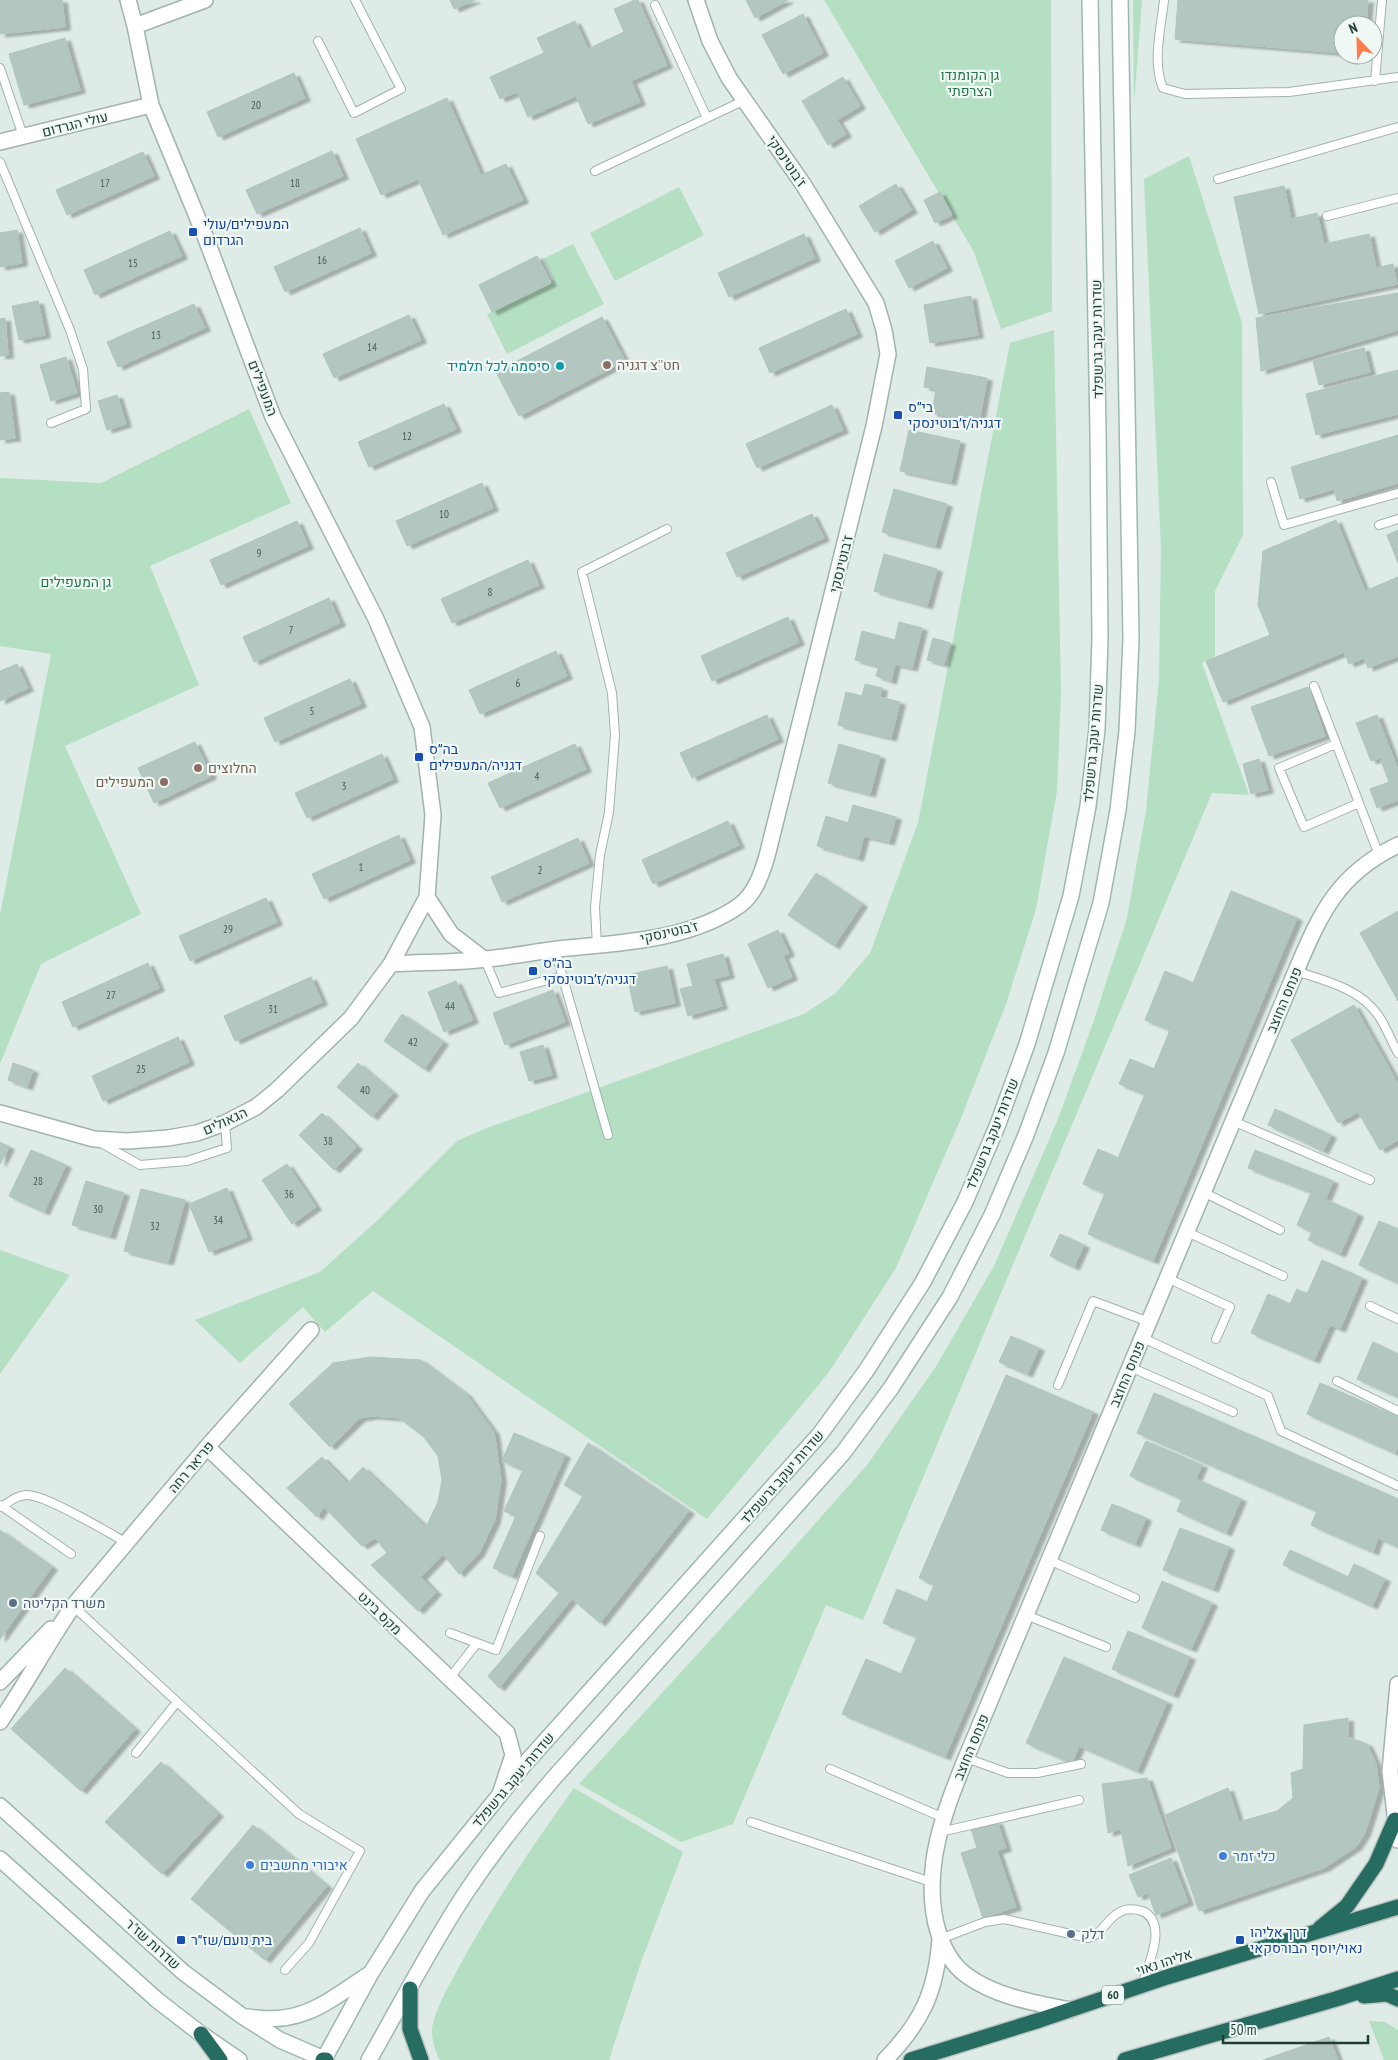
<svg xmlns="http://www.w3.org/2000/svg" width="1398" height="2060" viewBox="0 0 1398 2060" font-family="'PT Sans Narrow',Heebo,sans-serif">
<defs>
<filter id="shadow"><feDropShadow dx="5.5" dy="3" stdDeviation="1" flood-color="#0004"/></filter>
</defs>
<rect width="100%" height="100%" fill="#deebe6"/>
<path fill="#b4dfc2" d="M824,0H1051L1052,311L1001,329L974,252Z
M1133,0H1142L1134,104Z
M1189,156L1242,323L1243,535L1215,591V656L1202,663L1249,795L1212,793L863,1620L826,1605L733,1824L681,1842L579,1784L774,1570L867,1465L935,1368L994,1266L1058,1119L1093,1023L1127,918L1146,811L1159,679L1161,548L1144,179Z
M679,187L704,235L615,281L590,233Z
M573,244L604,304L507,354L487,314L554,280L543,259Z
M1054,330L1061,694L1057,791L1036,909L1006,1004L961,1118L896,1268L829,1372L707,1519L373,1291L325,1332L303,1307L240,1363L195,1320L320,1272L379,1219L457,1141L484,1129L804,1014L836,993L870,953L918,823L1010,343Z
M249,409L291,503L150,566L199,685L65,746L141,914L41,964L0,1064V915L51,654L0,646V478L101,483Z
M0,1250L70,1275L0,1374Z
M574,1788L683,1852L641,1962L609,2060H440C435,2051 432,2041 432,2031C433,2012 451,1982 460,1965C494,1903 533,1845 574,1788Z
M1369,2021L1385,2022L1398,2030V2060H1384Z"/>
<path fill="#b3c6bf" stroke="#b0c5bd" filter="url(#shadow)" d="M0,0H62L65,27L0,34Z
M450,0H475L454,9Z
M635,0H638L667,65L631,81L640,102L588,124L576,96L528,117L517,92L500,99L490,77L544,53L537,38L575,21L588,49L624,32L614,9Z
M746,0H788L755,18Z
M1178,0H1368L1366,25H1343V53L1175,39Z
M803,14L823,53L783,74L762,35Z
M65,38L80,90L24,105L9,54Z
M294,73L305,98L218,137L207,112Z
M843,77L860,106L837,120L846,134L828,145L802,101Z
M447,98L481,175L506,164L523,200L443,235L418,179L381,195L356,139Z
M332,151L343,176L257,214L246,190Z
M143,152L154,176L67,215L56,190Z
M896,184L912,210L875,232L859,206Z
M1284,186L1291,219L1317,213L1324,244L1369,234L1376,268L1393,264L1397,284L1259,314L1234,197Z
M940,192L952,215L935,223L924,200Z
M360,228L371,253L285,292L274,267Z
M17,230L22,263L0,267V233Z
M170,231L182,256L95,295L84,270Z
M804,234L815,258L729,297L718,273Z
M933,241L947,268L909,288L895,261Z
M537,256L551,283L492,312L479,285Z
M1398,293V330L1261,371L1256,318Z
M971,296L978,335L930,343L924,305Z
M38,301L45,335L19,340L12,306Z
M194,304L205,328L118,367L107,342Z
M846,309L857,334L770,373L759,348Z
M409,315L421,340L334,378L323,354Z
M602,317L625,361L519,416L496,372Z
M5,318L8,355L0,356V319Z
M1364,348L1370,372L1319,385L1313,361Z
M66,357L77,393L51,401L40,365Z
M927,367L987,378L979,422L932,413L936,389L924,387Z
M1398,370V414L1316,435L1306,394Z
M9,392L15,438L0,440V393Z
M117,395L126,424L107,430L98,401Z
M444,404L456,429L369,467L358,442Z
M832,405L843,430L757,468L746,444Z
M909,430L960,441L951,482L900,471Z
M1398,435V483L1337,501L1334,489L1300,499L1291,467Z
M482,483L493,508L407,546L396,521Z
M894,489L947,504L935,546L882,532Z
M812,514L824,538L737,577L726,553Z
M1336,520L1365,591L1398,577V656L1368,668L1364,658L1349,664L1344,652L1223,702L1206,661L1270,635L1258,605L1263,551Z
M297,521L308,546L221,585L210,560Z
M1398,530V563L1387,535Z
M884,554L937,569L927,606L874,591Z
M528,560L539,585L452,623L441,599Z
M329,598L340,623L254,662L243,637Z
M788,617L799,642L712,681L701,656Z
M899,622L922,628L912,668L895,664L891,681L876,676L879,666L855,660L862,631L895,640Z
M933,638L950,643L944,664L927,660Z
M556,651L567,676L480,714L469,690Z
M17,664L28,688L0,701V671Z
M350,679L361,704L275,742L264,718Z
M865,684L882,688L880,697L900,702L891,738L838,725L846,692L862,696Z
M1308,687L1325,736L1269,756L1251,707Z
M767,715L778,739L692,778L680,753Z
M1377,715L1398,770V800L1377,808L1370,789L1389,782L1380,758L1371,761L1356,723Z
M195,742L211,776L154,803L138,768Z
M575,744L586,769L500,808L488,783Z
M839,744L880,756L870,794L828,783Z
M382,754L393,779L307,818L295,793Z
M1259,759L1268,790L1251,794L1243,764Z
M853,805L896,817L889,842L864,836L858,858L817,846L826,816L848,823Z
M728,821L739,845L653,884L642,860Z
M399,835L410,860L324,899L312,874Z
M578,838L589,863L502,902L491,877Z
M816,873L862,904L834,946L788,915Z
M1231,891L1297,918L1153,1261L1088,1234L1105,1193L1083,1184L1098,1149L1118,1158L1145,1094L1119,1084L1130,1059L1154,1069L1170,1030L1145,1020L1165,971L1193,983Z
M266,898L277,922L190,961L179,936Z
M1398,911V1001L1360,933Z
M778,930L789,953L783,956L792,977L768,988L748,944Z
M723,954L729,975L714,979L722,1006L688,1016L680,989L693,986L687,964Z
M148,963L159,988L73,1027L62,1002Z
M667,966L675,1003L635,1012L627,975Z
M311,977L322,1002L235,1041L224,1016Z
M456,981L473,1020L444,1032L428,992Z
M553,990L565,1022L505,1045L493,1013Z
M1354,1005L1398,1084V1140L1380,1150L1358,1112L1338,1123L1291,1040Z
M402,1014L443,1042L424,1069L384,1041Z
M178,1037L189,1062L103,1101L92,1076Z
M543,1045L552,1075L529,1081L520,1052Z
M13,1063L33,1070L27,1087L8,1080Z
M358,1063L393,1093L372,1117L337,1087Z
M1275,1109L1331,1135L1323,1151L1268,1125Z
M322,1113L357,1147L334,1170L299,1135Z
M0,1142L9,1147L0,1164Z
M31,1150L66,1165L44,1212L9,1196Z
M1255,1150L1333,1181L1326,1198L1248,1168Z
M287,1164L316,1207L292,1224L262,1180Z
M86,1181L124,1193L110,1236L72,1225Z
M227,1188L247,1237L209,1252L189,1204Z
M141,1189L185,1200L168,1262L124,1251Z
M1311,1193L1358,1214L1340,1254L1308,1240L1312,1232L1297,1225Z
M1379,1221L1398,1229V1283L1359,1265Z
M1060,1234L1084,1245L1074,1267L1050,1256Z
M1322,1260L1362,1278L1340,1329L1330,1325L1314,1360L1251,1333L1268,1294L1290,1304L1297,1289L1307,1294Z
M1011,1336L1039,1348L1027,1374L999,1362Z
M1373,1342L1398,1354V1397L1357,1379Z
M370,1357L421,1360L466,1394L494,1432L501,1480L495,1520L479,1553L459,1574L443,1554L421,1577L436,1592L418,1611L371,1565L387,1553L375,1538L362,1546L324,1507L317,1517L287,1488L322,1457L348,1483L363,1467L426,1527L438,1502L442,1480L438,1456L423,1436L399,1418L373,1416L360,1418L330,1447L289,1404L333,1363Z
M1006,1375L1093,1412L945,1757L842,1714L866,1659L901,1674L917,1637L883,1623L897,1589L927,1602L934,1585L919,1578Z
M1320,1383L1398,1417V1448L1395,1453L1307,1414Z
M1154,1393L1398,1499V1547L1378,1538L1373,1552L1311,1525L1317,1511L1137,1433Z
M514,1433L565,1455L512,1576L493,1568L516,1516L504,1511L523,1470L502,1461Z
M1146,1441L1202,1465L1196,1479L1241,1499L1226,1533L1177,1511L1182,1499L1130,1476Z
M588,1443L689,1511L600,1623L572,1599L499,1688L488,1676L559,1593L536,1573L583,1496L564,1485Z
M1112,1504L1146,1518L1135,1544L1101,1530Z
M1180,1528L1229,1547L1213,1589L1163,1570Z
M0,1530L52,1567L0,1639Z
M1290,1550L1348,1577L1354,1564L1385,1579L1372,1606L1283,1565Z
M1162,1581L1212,1603L1191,1649L1142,1628Z
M1128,1631L1190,1657L1173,1695L1112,1669Z
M1064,1657L1167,1702L1137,1771L1079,1746L1072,1763L1026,1743Z
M65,1668L135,1729L81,1791L11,1729Z
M1348,1718V1737L1367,1744L1376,1764L1379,1788L1365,1833L1356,1847L1324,1868L1199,1911L1165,1815L1228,1788L1239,1822L1277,1811L1293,1798L1291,1773L1303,1769L1304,1725Z
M161,1762L218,1814L162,1874L105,1822Z
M1147,1778L1171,1848L1128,1866L1121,1829L1108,1833L1102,1784Z
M997,1821L1006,1848L997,1851L1016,1907L983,1918L961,1853L977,1848L971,1829Z
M253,1825L327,1886L265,1960L191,1899Z
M1171,1858L1188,1902L1156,1915L1148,1893L1138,1897L1129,1875Z
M1329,2037L1338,2060H1263Z"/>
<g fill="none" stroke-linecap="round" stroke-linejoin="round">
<defs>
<path id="lane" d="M1164,0C1161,28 1152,62 1163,88L1185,94L1289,92L1398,77
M655,5L707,118
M318,41L354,113L401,89L355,0
M0,68L23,136
M1375,81L1382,0
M0,162L70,330L83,369L86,409L51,423
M595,171L745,100
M1218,179L1398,127
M1327,216L1398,198
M1271,482L1284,525L1398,493
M1379,525L1398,519
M1314,686L1379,855
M1336,744L1279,768L1304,827L1359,803
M597,946L595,907L600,855L609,812L615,735L612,693L582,572L667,529
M555,950L608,1135
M485,960L499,993L563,976
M1296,971C1325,981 1359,988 1378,1015C1386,1026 1391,1041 1398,1053
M1233,1121L1370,1180
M101,1143L140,1165L187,1161L227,1148L225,1123
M1203,1192L1280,1230
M1187,1232L1283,1276
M1167,1278L1230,1307L1216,1339
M1370,1306L1398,1319
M1143,1338L1268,1396L1281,1431L1398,1486
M1130,1367L1233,1412
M1337,1381L1398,1411
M1058,1385L1093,1301L1149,1322
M0,1505L71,1554
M2,1507C10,1501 16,1496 26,1495C43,1493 109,1533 127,1543
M1049,1560L1135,1598
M73,1606L299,1814L360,1851L309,1943L285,1970
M1026,1615L1106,1647
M450,1633L496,1650L540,1536
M449,1679L477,1643
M136,1753L177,1702
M966,1758L1008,1773H1037L1081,1764
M830,1769L944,1818
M751,1822L931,1882
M940,1832L1079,1800
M940,1939L985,1922L1004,1919L1088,1938C1102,1935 1107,1918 1120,1912C1126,1908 1136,1909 1142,1911C1169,1922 1148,1965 1142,1985"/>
<path id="street" d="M135,26L205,0
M0,142L151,105
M427,897L451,934L485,960
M391,964C423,962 455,963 486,959C510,957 534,952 558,949C617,943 690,941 740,905C755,894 762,873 767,856L874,426L888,354L884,330L876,303L803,184L729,78L710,41L696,0
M0,1113L94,1139L127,1141L168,1138L197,1133L225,1123L256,1107L277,1090L351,1018L391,964L427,897L433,815L422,727L376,619L273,417L205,236L151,105L135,26L128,0
M207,1447L507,1733L513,1755L500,1794
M0,1682L51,1629
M1398,1684L1390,1771L1398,1840
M0,1722C26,1684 47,1644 73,1606L207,1447L311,1330
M1070,2010C1035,2003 996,1997 966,1975C950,1963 941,1944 936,1924C923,1865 944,1813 966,1758L1296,971C1321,912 1338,874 1398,845
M885,2060C922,2022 936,1992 940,1939"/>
<path id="secondary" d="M0,1806L183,1972L242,2016L280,2040L324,2059L371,1973L422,1891L523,1766L820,1434L866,1371L923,1282L965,1202L998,1124L1027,1044L1071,896L1088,806L1097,729L1100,638L1098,431L1090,0
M0,1859L157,2000L201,2034L239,2060
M248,2017C301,2026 327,2002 368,1975
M369,2060C401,2004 431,1945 467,1891C493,1852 522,1815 553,1779L843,1453L891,1388L950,1297L992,1215L1026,1135L1056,1053L1101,903L1118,810L1127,731L1131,639L1120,0"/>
<path id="highway" d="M1320,1928L1347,1906L1376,1864L1395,1820
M410,1989V2029L421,2060
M1364,1996L1387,1994L1398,1999
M201,2034L220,2060
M323,2060H326
M911,2060L1040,2020L1167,1977L1398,1907
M1125,2060L1336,1999L1398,1979"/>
</defs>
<use href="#lane" stroke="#a1b3ae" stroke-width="10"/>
<use href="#street" stroke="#a1b3ae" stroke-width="18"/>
<use href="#secondary" stroke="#9cb8af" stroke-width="18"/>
<use href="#highway" stroke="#bcc5c3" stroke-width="18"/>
<use href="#lane" stroke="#fff" stroke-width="8"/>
<use href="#street" stroke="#fff" stroke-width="15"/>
<use href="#secondary" stroke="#fff" stroke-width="15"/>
<use href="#highway" stroke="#276c60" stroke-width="15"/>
</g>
<g fill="#1a4fb4" stroke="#eff8f4" stroke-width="2">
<rect x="188" y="227" width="10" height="10" rx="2.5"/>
<rect x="893" y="410" width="10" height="10" rx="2.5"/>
<rect x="414" y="752" width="10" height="10" rx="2.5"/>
<rect x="528" y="966" width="10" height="10" rx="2.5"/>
<rect x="176" y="1935" width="10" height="10" rx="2.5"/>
<rect x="1235" y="1935" width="10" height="10" rx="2.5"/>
</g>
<g fill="#8d6e63" stroke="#eff8f4" stroke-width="2">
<circle cx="607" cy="365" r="5"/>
<circle cx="198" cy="768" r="5"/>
<circle cx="164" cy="782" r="5"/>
</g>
<circle fill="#0f9aa8" stroke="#eff8f4" stroke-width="2" cx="560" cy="366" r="5"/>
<g fill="#5c6f8a" stroke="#eff8f4" stroke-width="2">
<circle cx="13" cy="1603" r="5"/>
<circle cx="1071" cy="1934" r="5"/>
</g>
<g fill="#3f7fe0" stroke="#eff8f4" stroke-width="2">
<circle cx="1223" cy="1856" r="5"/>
<circle cx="250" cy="1865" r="5"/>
</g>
<g text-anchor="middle" stroke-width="4.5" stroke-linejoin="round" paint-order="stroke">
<g font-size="11" fill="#435f58">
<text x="256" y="109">20</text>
<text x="105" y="187">17</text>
<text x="295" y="187">18</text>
<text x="322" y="264">16</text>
<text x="133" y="267">15</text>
<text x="156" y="339">13</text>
<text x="372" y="351">14</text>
<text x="407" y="440">12</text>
<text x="444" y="518">10</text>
<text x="259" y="557">9</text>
<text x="490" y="596">8</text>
<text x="291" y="634">7</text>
<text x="518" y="687">6</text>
<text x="312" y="715">5</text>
<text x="537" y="780">4</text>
<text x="344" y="790">3</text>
<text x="361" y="871">1</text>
<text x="540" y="874">2</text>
<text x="228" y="933">29</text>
<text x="111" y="999">27</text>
<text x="450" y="1010">44</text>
<text x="273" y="1013">31</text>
<text x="413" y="1046">42</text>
<text x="141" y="1073">25</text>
<text x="365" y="1094">40</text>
<text x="328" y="1145">38</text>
<text x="38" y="1185">28</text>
<text x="289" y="1198">36</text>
<text x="98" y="1213">30</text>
<text x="218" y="1224">34</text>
<text x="155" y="1230">32</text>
</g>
<rect fill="#eff8f4" stroke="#5d756f" stroke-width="1" x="1102" y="1985.5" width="22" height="19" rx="4"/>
<g font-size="12" font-weight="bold" fill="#1e3d36">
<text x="1113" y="1999">60</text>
</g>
<g font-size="14" fill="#247748" stroke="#eff8f4">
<text x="970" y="80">גן הקומנדו<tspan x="970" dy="16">הצרפתי</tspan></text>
<text x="76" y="587">גן המעפילים</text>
</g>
<g font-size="14" fill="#1e3d36" stroke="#eff8f4">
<text transform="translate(75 124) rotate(-14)" y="5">עולי הגרדום</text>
<text transform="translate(787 161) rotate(56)" y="5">ז'בוטינסקי</text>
<text transform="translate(1097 339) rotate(-91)" y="5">שדרות יעקב גרשפלד</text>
<text transform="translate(263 388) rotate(69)" y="5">המעפילים</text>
<text transform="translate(841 564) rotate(-76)" y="5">ז'בוטינסקי</text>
<text transform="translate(1093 743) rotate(-85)" y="5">שדרות יעקב גרשפלד</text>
<text transform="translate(669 932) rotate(-13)" y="5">ז'בוטינסקי</text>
<text transform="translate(1284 1000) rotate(-67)" y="5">פנחס החוצב</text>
<text transform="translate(225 1121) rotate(-24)" y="5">הגאולים</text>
<text transform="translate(992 1134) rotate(-68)" y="5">שדרות יעקב גרשפלד</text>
<text transform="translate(1127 1374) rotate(-67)" y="5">פנחס החוצב</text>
<text transform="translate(191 1467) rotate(-50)" y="5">פריאר רחה</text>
<text transform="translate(782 1477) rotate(-49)" y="5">שדרות יעקב גרשפלד</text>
<text transform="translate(380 1613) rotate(44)" y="5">מקס בינט</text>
<text transform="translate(971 1747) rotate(-67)" y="5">פנחס החוצב</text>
<text transform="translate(513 1780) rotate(-50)" y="5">שדרות יעקב גרשפלד</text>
<text transform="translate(153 1944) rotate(42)" y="5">שדרות שז"ר</text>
<text transform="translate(1164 1962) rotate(-18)" y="5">אליהו נאוי</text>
</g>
<g font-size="14" fill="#164399" stroke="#eff8f4" text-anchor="start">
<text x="203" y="229">המעפילים/עולי<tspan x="203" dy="16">הגרדום</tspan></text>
<text x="908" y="412">בי״ס<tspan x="908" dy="16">דגניה/ז׳בוטינסקי</tspan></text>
<text x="429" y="754">בה״ס<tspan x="429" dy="16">דגניה/המעפילים</tspan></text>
<text x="543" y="968">בה״ס<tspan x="543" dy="16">דגניה/ז׳בוטינסקי</tspan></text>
<text x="1250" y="1937">דרך אליהו<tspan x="1250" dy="16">נאוי/יוסף הבורסקאי</tspan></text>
<text x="191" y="1945">בית נועם/שז״ר</text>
</g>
<g font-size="14" fill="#785e54" stroke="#eff8f4" text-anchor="start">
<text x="617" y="370">חט''צ דגניה</text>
<text x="208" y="773">החלוצים</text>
<text x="154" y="787" text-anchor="end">המעפילים</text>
</g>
<g font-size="14" fill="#0d838f" stroke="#eff8f4" text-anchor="end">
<text x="550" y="371">סיסמה לכל תלמיד</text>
</g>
<g font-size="14" fill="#4e5e75" stroke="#eff8f4" text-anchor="start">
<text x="23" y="1608">משרד הקליטה</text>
<text x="1081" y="1939">דלק</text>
</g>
<g font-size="14" fill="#366cbe" stroke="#eff8f4" text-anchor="start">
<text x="1233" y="1861">כלי זמר</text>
<text x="260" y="1870">איבורי מחשבים</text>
</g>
</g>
<g transform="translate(1358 40) rotate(337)"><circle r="24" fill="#eff8f4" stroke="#9bada8"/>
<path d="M0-4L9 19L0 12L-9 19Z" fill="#ff7c48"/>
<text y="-8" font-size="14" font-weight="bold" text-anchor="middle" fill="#1e3d36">N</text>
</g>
<path d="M1223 2035v8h145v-8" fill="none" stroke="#1e3d36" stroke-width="2.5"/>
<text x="1230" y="2035" font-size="15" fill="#1e3d36" stroke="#eff8f4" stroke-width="4" paint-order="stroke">50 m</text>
</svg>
